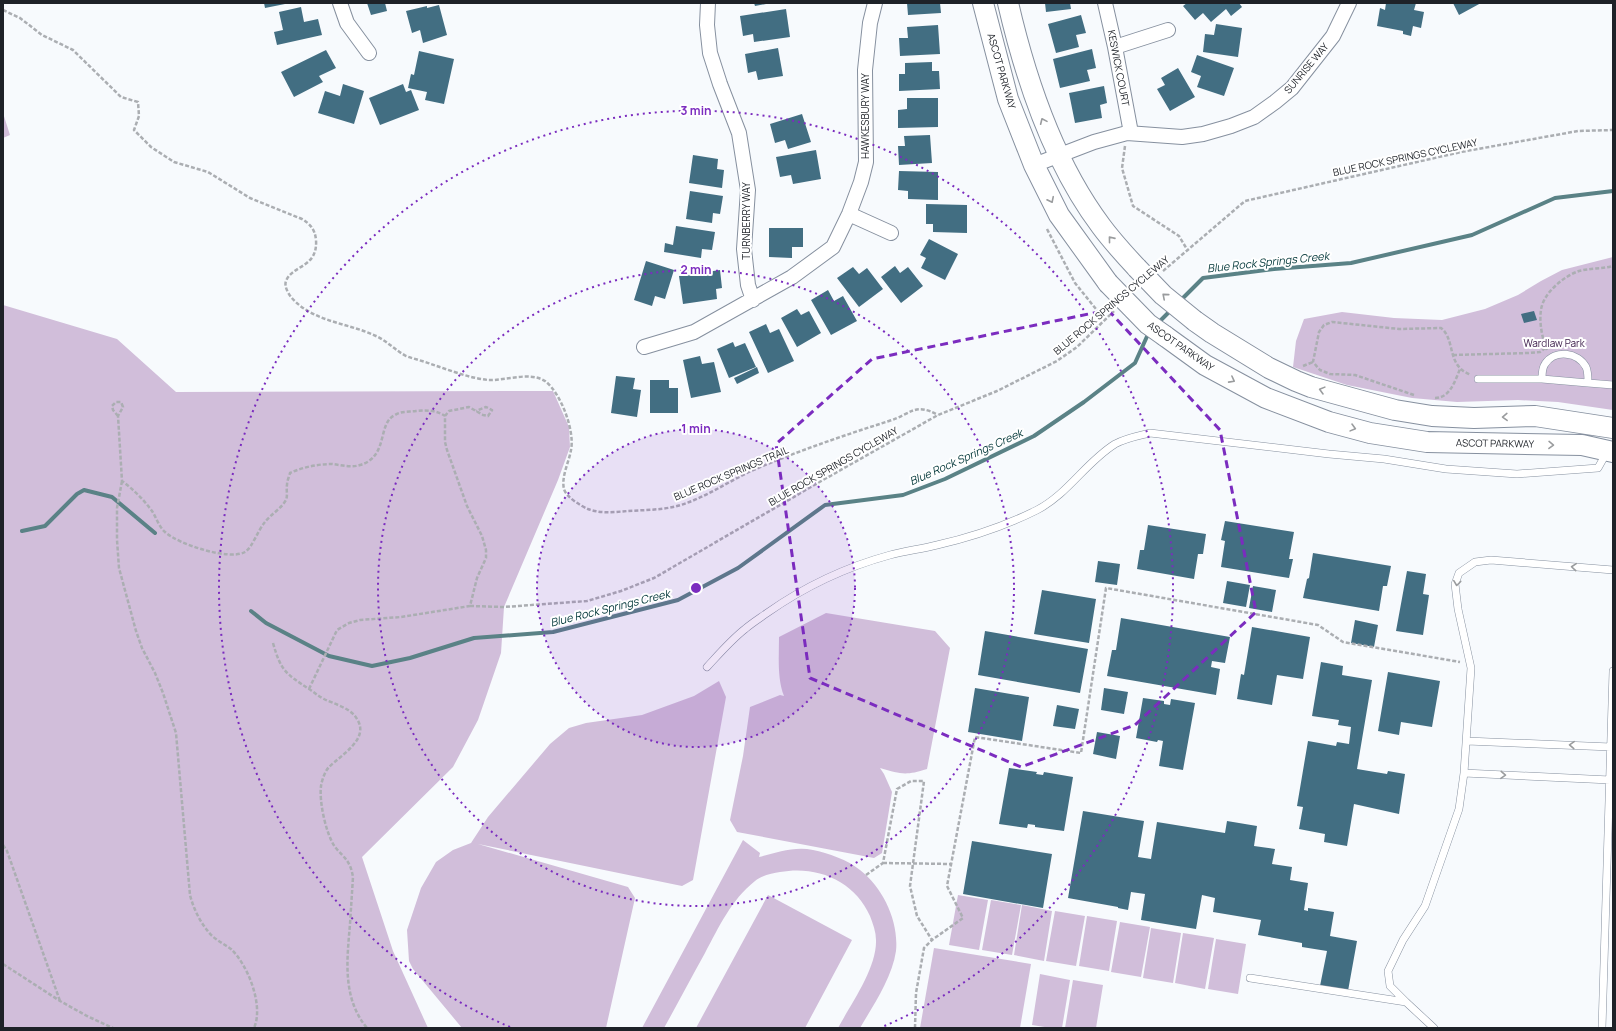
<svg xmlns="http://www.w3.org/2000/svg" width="1616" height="1031" viewBox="0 0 1616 1031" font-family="Manrope,sans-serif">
<rect width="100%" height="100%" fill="#f7fafd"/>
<path fill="#d1beda" d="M3,113L10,135L3,138Z
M1613,257V410L1558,402L1518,400L1457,402L1412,398L1347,385L1293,367L1296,341L1304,319L1342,312L1394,318L1442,320L1485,309L1518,295L1541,281L1562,270Z
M3,305L117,339L176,392L553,391L569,427L570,447L558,480L504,607L501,653L478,720L453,767L362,857L393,951L428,1028H3Z
M826,613L935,631L950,648L927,769C905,776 901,774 880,768L884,774L892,792L882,853L874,858L737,832L730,820L743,756L750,707L780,695L784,696C777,678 779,657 779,637Z
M719,681L726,697L693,880L682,886L478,844L628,887L635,898L606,1028H462L413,969L409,961L407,930L421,888L436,862L453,850L471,843L488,817L550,744L569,728L586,723L642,715L694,696Z
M743,840L760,853L759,857C776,853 794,846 813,850C828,853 848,860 860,870C883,888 899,921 896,951C892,978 874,1004 860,1028H838C851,1004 877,968 876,940C876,932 873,924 870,916C855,881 817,865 780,872C772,873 761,876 755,881C731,900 719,927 705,953C691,978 678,1003 664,1028H642Z
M768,895L852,940L805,1028H696Z
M958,895L988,900L979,950L949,945Z
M991,900L1021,905L1012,955L982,950Z
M1022,905L1052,911L1044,961L1014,955Z
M1055,911L1085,916L1076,966L1046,961Z
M1087,916L1117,921L1109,971L1079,966Z
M1120,922L1150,927L1141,977L1111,972Z
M1151,928L1181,933L1173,983L1143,978Z
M1183,933L1214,938L1205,989L1175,983Z
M1216,939L1246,944L1238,994L1208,989Z
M934,948L1031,964L1020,1028H920Z
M1040,974L1070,980L1062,1028H1051L1032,1025Z
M1073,980L1103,985L1096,1028H1065Z"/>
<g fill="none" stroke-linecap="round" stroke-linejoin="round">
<path stroke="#5a8286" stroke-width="4" d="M1179,302L1203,278L1274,269L1351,263L1472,235L1555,198L1613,191
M1157,324L1172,309
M22,531L45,526L77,494L84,490L112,497L155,533
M251,611L266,623L329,656L372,666L410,658L474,638L553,632L678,600L738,568L825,505L903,495L945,479L1034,436L1084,402L1135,363L1149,332"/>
</g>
<path fill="#426e82" d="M264,3H285V4L265,8Z
M367,3H385L387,11L371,15Z
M754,3H766V4L755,6Z
M907,3H940L941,13L908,15Z
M1045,3H1070L1071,9L1046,12Z
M1187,3H1239L1242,7L1231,16L1226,9L1211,22L1203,13L1195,20L1183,6Z
M1386,3H1416L1414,10L1424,12L1421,28L1413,26L1411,36L1403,34V31L1377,26L1380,8L1385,10Z
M1453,3H1481L1459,15Z
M439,5L447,35L423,43L420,30L412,33L406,11L427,6V8Z
M301,7L304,22L318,19L322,35L277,45L274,32L283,30L279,12Z
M786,9L790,37L754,42L753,34L743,36L740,16Z
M1081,15L1086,33L1076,35L1079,47L1056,53L1048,24Z
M1216,24L1242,28L1238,57L1203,52L1205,34L1214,35Z
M938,25L940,54L900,56L899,38H908L907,27Z
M778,48L783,76L758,80L756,71L748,73L745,54Z
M1092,49L1096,68L1087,70L1090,81L1060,88L1053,59Z
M326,50L336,68L319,76L323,82L294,97L281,72Z
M419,51L454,59L444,104L425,100L427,92L408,88L411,74L414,75Z
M1197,55L1234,68L1224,96L1197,87L1201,76L1191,72Z
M932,62V71H939L940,89L899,91V74H905V63Z
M1178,68L1195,97L1170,111L1157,89L1165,85L1161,78Z
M343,84L364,91L354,124L318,113L325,91L340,96Z
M403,84L406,92L411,90L419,110L380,125L369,98Z
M1104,86L1107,103L1100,105L1102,118L1075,123L1069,93Z
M907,98H938V127L898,128V110L907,109Z
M802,114L811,142L788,149L785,140L775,143L770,124Z
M930,135L932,163L899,165L898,146H905L904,136Z
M816,150L821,179L793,184L791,175L780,177L776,157Z
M693,155L718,159L717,169L724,170L722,188L689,183Z
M899,171L938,172V200L908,199V191L898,190Z
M690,191L723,196L720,214L713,213L712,223L686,219Z
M926,204L967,205V233L933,232V224H926Z
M676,226L715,232L712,250L702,249L701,258L664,252L665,243L673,245Z
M769,228H803V247H792V258L769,257Z
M929,239L958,254L945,280L921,268L926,258L920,255Z
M646,261L674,270L665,299L655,296L652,306L634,300Z
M895,266L900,273L908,267L923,286L901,303L881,277Z
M853,267L859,274L867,268L883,289L859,307L837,278Z
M720,270L722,288L716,289L717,299L683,304L679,276Z
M828,290L834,301L843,296L857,321L831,335L811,300Z
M797,309L801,315L809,311L821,333L797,347L781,318Z
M1534,311L1537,320L1524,323L1521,314Z
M766,324L770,333L779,329L794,361L768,373L749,332Z
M733,342L735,347L745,343L756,367L729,378L717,349Z
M700,356L702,364L714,362L721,392L691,398L683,360Z
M757,367L759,373L737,384L734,378Z
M616,376L635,378L633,389L641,390L637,417L611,413Z
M650,380H669V388H678V413H650Z
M1225,521L1294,532L1289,559H1293L1289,578L1221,567L1225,541L1221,540Z
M1148,525L1206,534L1203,554H1198L1194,579L1137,569L1140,550H1144Z
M1313,553L1391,566L1387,586H1383L1379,611L1303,598L1307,579L1309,578Z
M1098,561L1120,564L1117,585L1095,582Z
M1407,571L1426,574L1423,594L1429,595L1423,635L1396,631Z
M1227,581L1250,585L1246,607L1223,603Z
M1253,586L1276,590L1272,612L1249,608Z
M1042,590L1096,599L1089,643L1034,634Z
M1121,618L1230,637L1225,663L1212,661L1211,667L1220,669L1216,695L1107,676L1112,650H1116Z
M1355,620L1378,625L1374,647L1351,643Z
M1252,627L1310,637L1303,679L1277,675L1272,705L1237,699L1241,674L1244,675Z
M985,631L1088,649L1080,693L978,675Z
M1321,662L1343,666L1342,675L1372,680L1357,769L1387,774L1388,771L1405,774L1399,814L1354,804L1347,846L1324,842L1325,834L1299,829L1303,807L1297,806L1308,741L1336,746L1337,742L1349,744L1351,727L1338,725L1339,720L1312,716Z
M1388,672L1440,681L1432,727L1401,722L1399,735L1378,731Z
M975,688L1029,697L1022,741L968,732Z
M1104,688L1128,692L1124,714L1101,710Z
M1143,698L1164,701V704L1170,705L1171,699L1195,703L1183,770L1159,766L1163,741L1158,740L1157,742L1136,738Z
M1057,705L1079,709L1075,729L1053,726Z
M1097,732L1120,736L1116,759L1093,754Z
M1009,768L1037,772L1036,774L1043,775L1044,772L1073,777L1064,831L1035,827V825L1028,824L1027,828L999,824Z
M1083,811L1144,821L1138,857L1151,859L1157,822L1225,833L1227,821L1257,826L1254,846L1275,849L1272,864L1292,867L1290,880L1308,883L1304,910L1308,911V908L1334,912L1330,936L1357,941L1348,991L1320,986L1327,951L1302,947V943L1258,935L1261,920L1213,912L1215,898L1202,895L1196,929L1141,920L1145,894L1131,892L1128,910L1118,908V907L1068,898Z
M972,841L1052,854L1043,908L963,894Z"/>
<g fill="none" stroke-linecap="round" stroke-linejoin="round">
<defs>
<path id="lane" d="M1478,379H1542C1542,374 1542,368 1545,364C1555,349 1578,352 1586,367C1588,371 1588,378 1588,383L1613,385
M1542,379L1588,383
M707,667C719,654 731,640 745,629C752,623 760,618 767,613C804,587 846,567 890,555C905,551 921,549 937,545C972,537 1005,526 1037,510C1068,494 1086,462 1115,444C1126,438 1138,436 1150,433L1329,454L1384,459L1446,469L1517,474L1598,468L1607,452
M1467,741L1611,747
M1464,773L1610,780
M1250,978L1406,1002L1434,1028
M1406,1002L1390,986L1388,971L1403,940L1425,906L1459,809L1464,773L1471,668L1458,609L1455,584L1459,573L1475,562L1491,560L1613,570
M1602,1028L1613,671"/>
<path id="street" d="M340,3L347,23L369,53
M708,3L707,25L710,53L720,84L739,133L748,190L744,249L748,285L753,300
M1105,3L1115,47L1131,133
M1115,47L1168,30
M1034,165L1094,142L1127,133L1182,137L1203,134L1231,126L1254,117L1275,102L1292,88L1333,36L1349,3
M849,214L891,233
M644,347L694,332L792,277L833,247L849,214L861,182L866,162L865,70L870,23L875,3"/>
<path id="secondary" d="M983,3L1008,99L1034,165L1059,215L1108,283
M1008,3C1026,81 1053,162 1101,226C1112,241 1124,254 1137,268
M1195,321L1212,333L1269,368L1296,381L1311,387L1395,410L1432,416L1474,418L1535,416L1613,428
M1165,336L1205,365L1266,398L1329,422L1370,433L1427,442L1582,445L1613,452"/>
</defs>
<use href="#lane" stroke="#86909f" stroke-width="8"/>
<use href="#street" stroke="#86909f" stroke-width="16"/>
<use href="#secondary" stroke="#86909f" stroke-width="22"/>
<path stroke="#abaeb2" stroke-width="2.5" stroke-dasharray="4 2" stroke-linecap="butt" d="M3,10L20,18L42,35L73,50L121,97L138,102L139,116L134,130L151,147L174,162L208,172L250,198L302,219C310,224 315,229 316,240C318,268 292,265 286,281C284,286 288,293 291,297C312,322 349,323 376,336C387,341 395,350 406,356C414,359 423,361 431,364C449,370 469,378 488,380C505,381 529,371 545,381C561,393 575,431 571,450C569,462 561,477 564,489C566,497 581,506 588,509C601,514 615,512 628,511C643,510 659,510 673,507C704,500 729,480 758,468C801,450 845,435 889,421C912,414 914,402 938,415
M1125,146L1122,168L1133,206L1179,236L1188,251
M1047,229L1075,283L1104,319
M1163,271L1245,201L1461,152L1578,131L1613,130
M1547,350C1542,338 1539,322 1541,310C1543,293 1564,276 1579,271C1590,268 1602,269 1613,266
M1453,355L1528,353L1540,352L1545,348
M1303,366L1313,362
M1414,395L1355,375L1330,374L1320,370L1313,362L1319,332L1324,325L1332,322L1399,329L1441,328C1453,337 1449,357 1460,368C1462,371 1467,373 1471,375
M1435,398C1450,398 1455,381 1460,369
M118,416L113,410L112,406L116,402H121L123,407L118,416L122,481C133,489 144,500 152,511C156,517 159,527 165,532C178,544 229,561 245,552C252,548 258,530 265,522C271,514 281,509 286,500C288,495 286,490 287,485C287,481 289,477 290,473C303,467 318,464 332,464C341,465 351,468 360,465C389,457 377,423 395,415C401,411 409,412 416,411C426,410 436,410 445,416
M122,481L117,508V540L119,568L136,631L142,648L155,673L163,693L176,733L190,895C193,907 199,920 207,930C213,939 223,943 231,949C248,965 264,1006 254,1028
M470,606L504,607L587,601L621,591L654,578L823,480L938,415L997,391L1057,361L1077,347L1114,311
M273,643C281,671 285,673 309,689C314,692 318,696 324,699C334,704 351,708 357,719C370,739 341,755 329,767C325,771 322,780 321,786C319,802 326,834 335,847C345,859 350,860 353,877C352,893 351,908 350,924C347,960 342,998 367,1028
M309,689L337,630L349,623L360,620L401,617L470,606L477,578L486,558V550L482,536L467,506L447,450L445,442V416L449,411L469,407L483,415L488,416L492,410L486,407L476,411
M3,845L7,851L60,1001
M883,863L951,864
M866,875L883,863L897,789L911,781H924L910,886L917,916L932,940L963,918L947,886L975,737L1081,753L1106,588L1318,625L1343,642L1460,662
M3,964L60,1001L87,1016L113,1028
M915,1028L916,993L924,948L932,940"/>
<use href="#lane" stroke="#fff" stroke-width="7"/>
<use href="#street" stroke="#fff" stroke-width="14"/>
<use href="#secondary" stroke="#fff" stroke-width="20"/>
<defs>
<path id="secondary-bridge" d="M1137,268L1163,295L1195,321
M1108,283L1148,324L1165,336"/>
</defs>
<use href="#secondary-bridge" stroke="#86909f" stroke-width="22" stroke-linecap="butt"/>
<use href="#secondary-bridge" stroke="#fff" stroke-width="20"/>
</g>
<defs><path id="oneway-chevron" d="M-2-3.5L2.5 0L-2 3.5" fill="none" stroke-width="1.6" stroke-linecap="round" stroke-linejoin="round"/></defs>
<g stroke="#9a9c9e">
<use href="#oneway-chevron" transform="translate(1043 121) rotate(-114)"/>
<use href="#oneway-chevron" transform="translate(1051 200) rotate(64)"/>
<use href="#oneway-chevron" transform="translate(1111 239) rotate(-129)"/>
<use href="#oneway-chevron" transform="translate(1165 296) rotate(-139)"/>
<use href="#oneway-chevron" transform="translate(1232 380) rotate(28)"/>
<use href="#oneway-chevron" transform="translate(1322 390) rotate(-165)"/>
<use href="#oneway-chevron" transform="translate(1505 417) rotate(178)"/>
<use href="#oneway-chevron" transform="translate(1353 428) rotate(15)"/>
<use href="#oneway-chevron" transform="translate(1551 445) rotate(1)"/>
<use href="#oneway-chevron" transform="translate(1574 567) rotate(-175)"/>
<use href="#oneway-chevron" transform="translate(1457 583) rotate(97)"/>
<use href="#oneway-chevron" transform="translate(1572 745) rotate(-177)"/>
<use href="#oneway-chevron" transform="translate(1503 775) rotate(3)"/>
</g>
<path fill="none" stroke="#7b2cbf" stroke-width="3" stroke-dasharray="8 5" stroke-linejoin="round" d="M1108,310L1220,430L1256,612L1135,725L1021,767L810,678L776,444L872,359Z"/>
<circle cx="696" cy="588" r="159" fill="#7b2cbf" fill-opacity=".12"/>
<g fill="none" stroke="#7b2cbf" stroke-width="2" stroke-dasharray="2 4">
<circle cx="696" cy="588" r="159"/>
<circle cx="696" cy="588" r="318"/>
<path d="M510 1027A477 477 0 1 1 882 1027"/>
</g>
<g text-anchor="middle" stroke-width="4" stroke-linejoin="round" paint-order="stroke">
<g font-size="10" fill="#1e2228" stroke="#fff">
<text transform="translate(1119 68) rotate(79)" y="4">KESWICK COURT</text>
<text transform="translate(1306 68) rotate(-50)" y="4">SUNRISE WAY</text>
<text transform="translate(1002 71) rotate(74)" y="4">ASCOT PARKWAY</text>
<text transform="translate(865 116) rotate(-90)" y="4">HAWKESBURY WAY</text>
<text transform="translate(1405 157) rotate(-12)" y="4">BLUE ROCK SPRINGS CYCLEWAY</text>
<text transform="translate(746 221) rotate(-90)" y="4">TURNBERRY WAY</text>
<text transform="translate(1111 305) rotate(-40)" y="4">BLUE ROCK SPRINGS CYCLEWAY</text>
<text transform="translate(1181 346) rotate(35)" y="4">ASCOT PARKWAY</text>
<text transform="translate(1495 443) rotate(1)" y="4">ASCOT PARKWAY</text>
<text transform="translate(833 466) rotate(-30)" y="4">BLUE ROCK SPRINGS CYCLEWAY</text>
<text transform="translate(731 473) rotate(-23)" y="4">BLUE ROCK SPRINGS TRAIL</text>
</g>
<g font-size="10" fill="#3a1a48" stroke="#fff">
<text x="1554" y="347">Wardlaw Park</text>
</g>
<g font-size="11" font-style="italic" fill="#003638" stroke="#fff">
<text transform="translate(1268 262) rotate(-6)" y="4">Blue Rock Springs Creek</text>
<text transform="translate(966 457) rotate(-24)" y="4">Blue Rock Springs Creek</text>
<text transform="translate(610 608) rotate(-14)" y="4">Blue Rock Springs Creek</text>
</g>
</g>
<circle cx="696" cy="588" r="6" fill="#7b2cbf" stroke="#fff" stroke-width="2"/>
<g font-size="12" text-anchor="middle" font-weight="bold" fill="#7b2cbf" stroke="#fff" stroke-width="4" stroke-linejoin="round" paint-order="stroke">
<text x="696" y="115">3 min</text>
<text x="696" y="274">2 min</text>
<text x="696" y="433">1 min</text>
</g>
<rect width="1616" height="1031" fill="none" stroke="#1e2228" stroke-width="8"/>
</svg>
